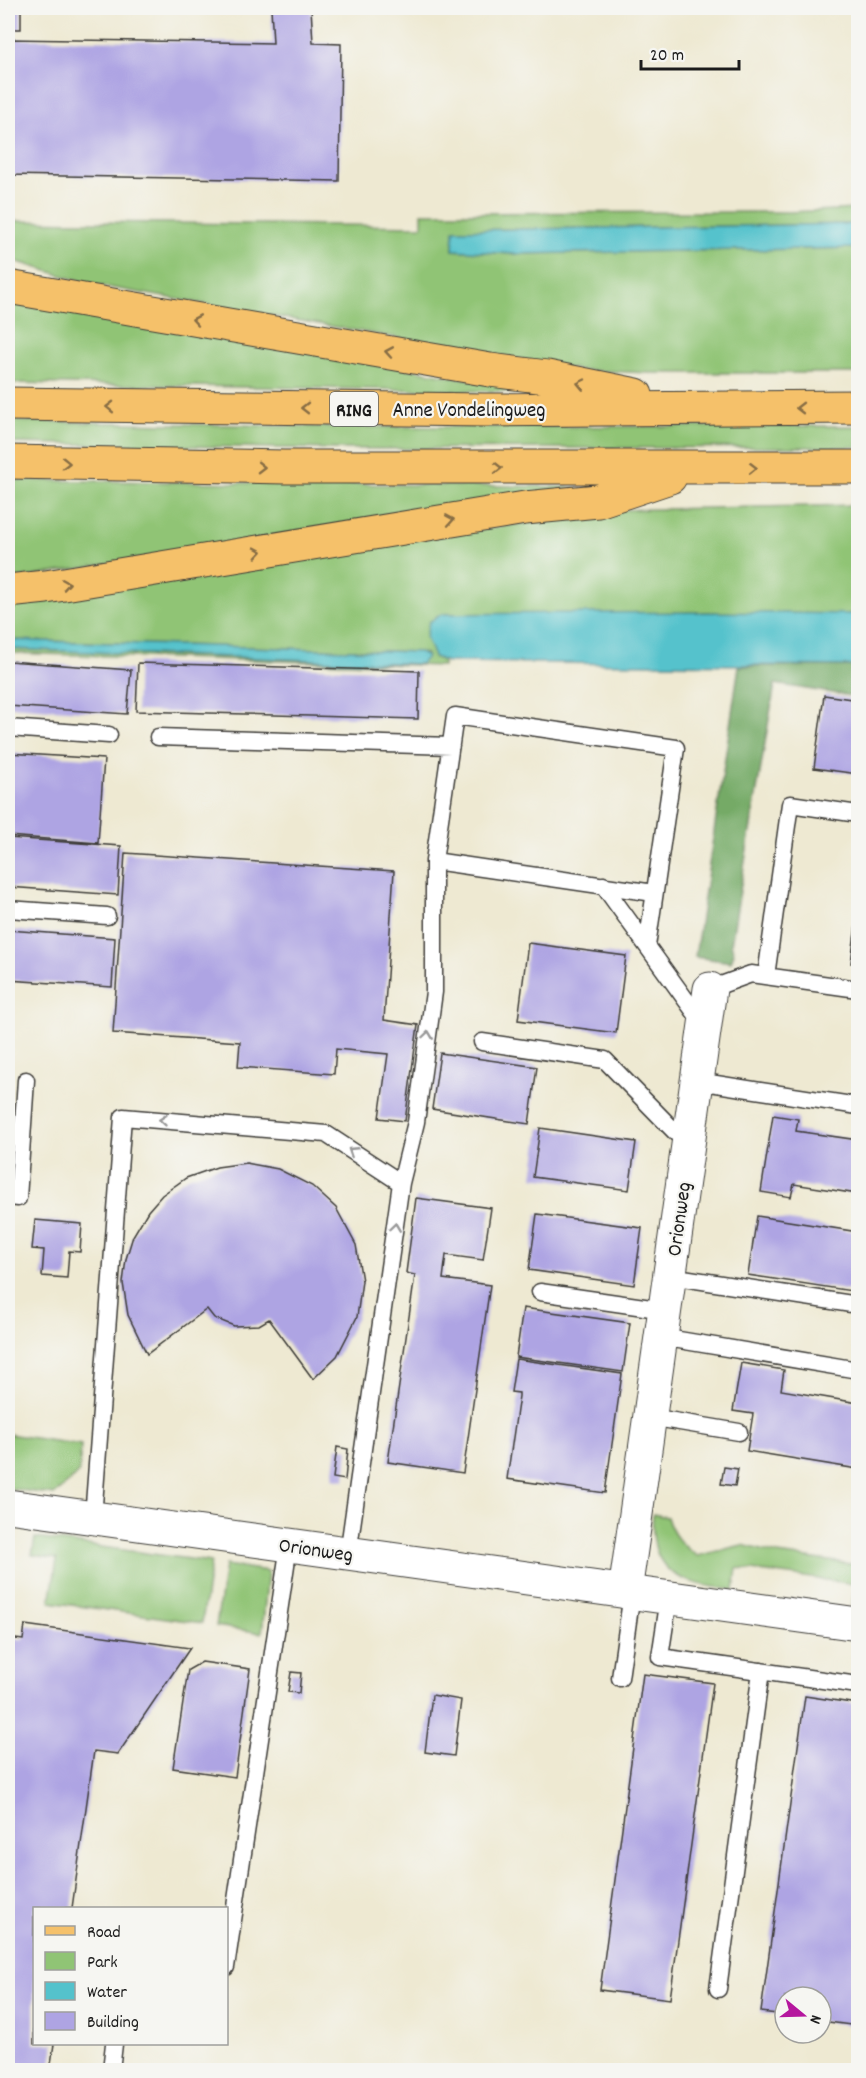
<svg xmlns="http://www.w3.org/2000/svg" width="866" height="2078" viewBox="0 0 866 2078" font-family="Dekko,sans-serif">
<rect width="100%" height="100%" fill="#f6f6f2"/>
<filter id="ink" filterUnits="userSpaceOnUse"><feTurbulence type="fractalNoise" baseFrequency=".0167" numOctaves="2"/><feDisplacementMap in="SourceGraphic" scale="12" xChannelSelector="R" yChannelSelector="G"/><feConvolveMatrix kernelMatrix="1 2 1 2 8 2 1 2 1" color-interpolation-filters="sRGB"/></filter>
<filter id="wash" filterUnits="userSpaceOnUse"><feTurbulence type="fractalNoise" baseFrequency=".008" numOctaves="4" result="noise"/><feDisplacementMap in="SourceGraphic" scale="24" xChannelSelector="R" yChannelSelector="G"/><feGaussianBlur stdDeviation="1.35" result="paint"/><feColorMatrix in="noise" values="0 0 0 0 0 0 0 0 0 0 0 0 0 0 0 0 0 1.4 0 .05"/><feComposite in="paint" operator="in"/></filter>
<g filter="url(#wash)">
<rect width="100%" height="100%" fill="#eee9d2"/>
<path fill="#90c475" stroke="#567048" stroke-width="1.5" d="M858,209V224L455,230L453,250L513,254L858,248V373H650L581,370L90,284L8,259V221L422,226V213L788,212Z
M8,304L56,308L541,392L8,383Z
M8,421L341,427L858,426V447L337,449L8,443Z
M8,480L580,487L8,580Z
M858,505V614H442L434,657L443,661V666L8,653V649L421,664L426,654L419,652L8,640V601L612,510Z
M8,1434L81,1445L79,1473L54,1495L8,1488Z
M653,1514L667,1517C672,1535 682,1545 697,1556L742,1545L778,1554L858,1565V1607H852L855,1584L737,1568L734,1590C682,1583 648,1576 653,1514Z
M35,1538L211,1562L202,1623L50,1602L57,1559L32,1555Z
M225,1565L268,1571L262,1633L216,1626Z"/>
<path fill="#74aa66" stroke="#486341" stroke-width="1.5" d="M739,666H858V697L775,684L731,944L734,953L731,962L695,957Z"/>
<path fill="#54c2cc" stroke="#386f74" stroke-width="1.5" d="M858,224V248L513,254L453,250L454,230Z
M706,612L858,614V666L447,662L434,657L426,637L429,622L442,614Z
M8,640L420,652L427,657L421,664L8,649Z"/>
<g id="blocks">
<path fill="#aea4e3" d="M8,8H21V29H8Z
M271,8H311L313,43L341,44L339,181L8,175V39L273,43Z
M8,661L131,670L127,714L8,706Z
M138,663L419,671L418,719L136,711Z
M824,695L858,700V774L814,768Z
M8,753L104,759L98,843L8,836Z
M8,838L121,846L118,895L8,887Z
M125,853L394,871L384,1020L418,1025L405,1121L379,1118L388,1054L336,1049L334,1074L238,1067L240,1042L113,1033Z
M857,917H858V964L851,963Z
M8,930L115,938L112,987L8,980Z
M528,943L626,956L616,1033L518,1020Z
M440,1053L537,1067L529,1124L432,1109Z
M773,1115L798,1119L796,1131L858,1140V1194L794,1184L791,1197L761,1192Z
M540,1128L636,1142L629,1190L533,1177Z
M246,1163L278,1169L312,1186L336,1208L356,1245L362,1281L357,1317L337,1356L313,1379L269,1319L259,1325L234,1326L214,1318L207,1309L147,1354L128,1315L123,1283L126,1259L133,1236L148,1211L162,1195L186,1178L217,1167Z
M416,1198L491,1208L483,1260L446,1255L443,1279L490,1285L463,1473L388,1462L415,1275L406,1273Z
M537,1214L642,1228L634,1285L529,1270Z
M757,1216L858,1232V1292L748,1275Z
M35,1220L82,1224L80,1252L69,1251L67,1278L42,1276L44,1250L32,1249Z
M523,1308L630,1323L623,1372L516,1357Z
M516,1359L622,1374L605,1493L507,1479L519,1396V1393L511,1392Z
M741,1363L784,1370L781,1390L858,1403V1469L747,1451L753,1414L733,1411Z
M337,1447L348,1449L345,1480L333,1478Z
M724,1467L738,1469L735,1486L721,1484Z
M25,1625L190,1648L118,1754L94,1751L72,1908H34V2044H54L50,2070H8V1638L23,1640Z
M202,1662L250,1669L235,1777L173,1768L188,1670Z
M291,1672L301,1673L299,1693L288,1692Z
M643,1674L713,1683L670,1999L600,1990Z
M432,1695L461,1700L454,1756L425,1752Z
M805,1696L858,1704V2026L821,2021V1997H785V2015L761,2012Z"/>
</g>
</g>
<g filter="url(#ink)">
<use href="#blocks" fill-opacity="0" stroke="#3c3b37" stroke-width="1.5"/>
<g fill="none" stroke-linecap="round" stroke-linejoin="round">
<defs>
<path id="lane" d="M8,728L109,735
M158,737L451,746
M434,861L654,893
M603,885L704,1025
M8,909L107,916
M766,976L790,804L858,814
M710,989L751,974L858,989
M482,1042L605,1060L688,1145
M697,1081L858,1106
M8,1197L18,1198L26,1080
M670,1276L858,1305
M540,1292L665,1310
M661,1337L858,1370
M650,1417L739,1432
M93,1518L123,1117L326,1134L401,1183
M348,1554L401,1183L416,1122L434,992V861L455,716L676,748L647,946
M669,1598L660,1657L858,1685
M620,1678L632,1593
M226,1967L289,1545
M718,1989L761,1671
M111,2070L114,2044"/>
<path id="street" d="M8,1506L858,1624
M625,1592L710,989"/>
<path id="primary" d="M8,287L490,370L547,377L636,395
M8,404L485,410L858,407
M8,462L284,467H858
M8,591L46,587L525,508L598,501L670,477"/>
</defs>
<use href="#lane" stroke="#3c3b37" stroke-width="19"/>
<use href="#street" stroke="#3c3b37" stroke-width="35"/>
<use href="#primary" stroke="#3c3b37" stroke-width="35"/>
<use href="#lane" stroke="#fff" stroke-width="16"/>
<use href="#street" stroke="#fff" stroke-width="33"/>
<use href="#primary" stroke="#f5c16b" stroke-width="33"/>
</g>
<defs><path id="oneway-chevron" d="M-2-3.5L2.5 0L-2 3.5" fill="none" stroke-width="1.6" stroke-linecap="round" stroke-linejoin="round" transform="scale(1.5)"/></defs>
<g stroke="#886e44">
<use href="#oneway-chevron" transform="translate(196 320) rotate(-170)"/>
<use href="#oneway-chevron" transform="translate(389 352) rotate(-170)"/>
<use href="#oneway-chevron" transform="translate(581 384) rotate(-168)"/>
<use href="#oneway-chevron" transform="translate(110 407) rotate(-179)"/>
<use href="#oneway-chevron" transform="translate(305 408) rotate(-180)"/>
<use href="#oneway-chevron" transform="translate(800 408) rotate(180)"/>
<use href="#oneway-chevron" transform="translate(66 463) rotate(1)"/>
<use href="#oneway-chevron" transform="translate(261 467) rotate(1)"/>
<use href="#oneway-chevron" transform="translate(498 468)"/>
<use href="#oneway-chevron" transform="translate(753 468) rotate(-1)"/>
<use href="#oneway-chevron" transform="translate(450 520) rotate(-10)"/>
<use href="#oneway-chevron" transform="translate(258 552) rotate(-9)"/>
<use href="#oneway-chevron" transform="translate(66 584) rotate(-9)"/>
</g>
<g stroke="#999">
<use href="#oneway-chevron" transform="translate(428 1035) rotate(-82)"/>
<use href="#oneway-chevron" transform="translate(163 1120) rotate(-175)"/>
<use href="#oneway-chevron" transform="translate(352 1151) rotate(-147)"/>
<use href="#oneway-chevron" transform="translate(395 1227) rotate(-82)"/>
</g>
</g>
<g text-anchor="middle" stroke-width="4.5" stroke-linejoin="round" paint-order="stroke">
<rect fill="#f6f6f2" stroke="#5d5d5c" stroke-width="1.5" x="330" y="392" width="48" height="34" rx="4.5"/>
<g font-size="20" font-weight="bold" fill="#1c1c1c">
<text x="354" y="416">RING</text>
</g>
<g font-size="21" fill="#1c1c1c" stroke="#f6f6f2">
<text x="469" y="416">Anne Vondelingweg</text>
<text transform="translate(678 1219) rotate(-82)" y="7">Orionweg</text>
<text transform="translate(316 1549) rotate(8)" y="7">Orionweg</text>
</g>
</g>
<rect width="866" height="2078" fill="none" stroke="#f6f6f2" stroke-width="30"/>
<rect x="33" y="1907" width="195" height="138" fill="#f6f6f2" stroke="#9f9f9c" stroke-width="1.5"/>
<rect x="45" y="1926" width="30" height="9" fill="#f5c16b" stroke="#9f9f9c" stroke-width="1.5"/>
<text x="87" y="1937" font-size="18" fill="#1c1c1c">Road</text>
<rect x="45" y="1952" width="30" height="18" fill="#90c475" stroke="#9f9f9c" stroke-width="1.5"/>
<text x="87" y="1967" font-size="18" fill="#1c1c1c">Park</text>
<rect x="45" y="1982" width="30" height="18" fill="#54c2cc" stroke="#9f9f9c" stroke-width="1.5"/>
<text x="87" y="1997" font-size="18" fill="#1c1c1c">Water</text>
<rect x="45" y="2012" width="30" height="18" fill="#aea4e3" stroke="#9f9f9c" stroke-width="1.5"/>
<text x="87" y="2027" font-size="18" fill="#1c1c1c">Building</text>
<g transform="translate(803 2015) rotate(109)"><circle r="28" fill="#f6f6f2" stroke="#9f9f9c" stroke-width="1.5"/>
<path d="M0-4.5L10 22L0 15L-10 22Z" fill="#b5179e"/>
<text y="-9" font-size="16" font-weight="bold" text-anchor="middle" fill="#1c1c1c">N</text>
</g>
<path d="M641 60v9h98v-9" fill="none" stroke="#1c1c1c" stroke-width="3"/>
<text x="650" y="60" font-size="18" fill="#1c1c1c" stroke="#f6f6f2" stroke-width="4.5" paint-order="stroke">20 m</text>
</svg>
